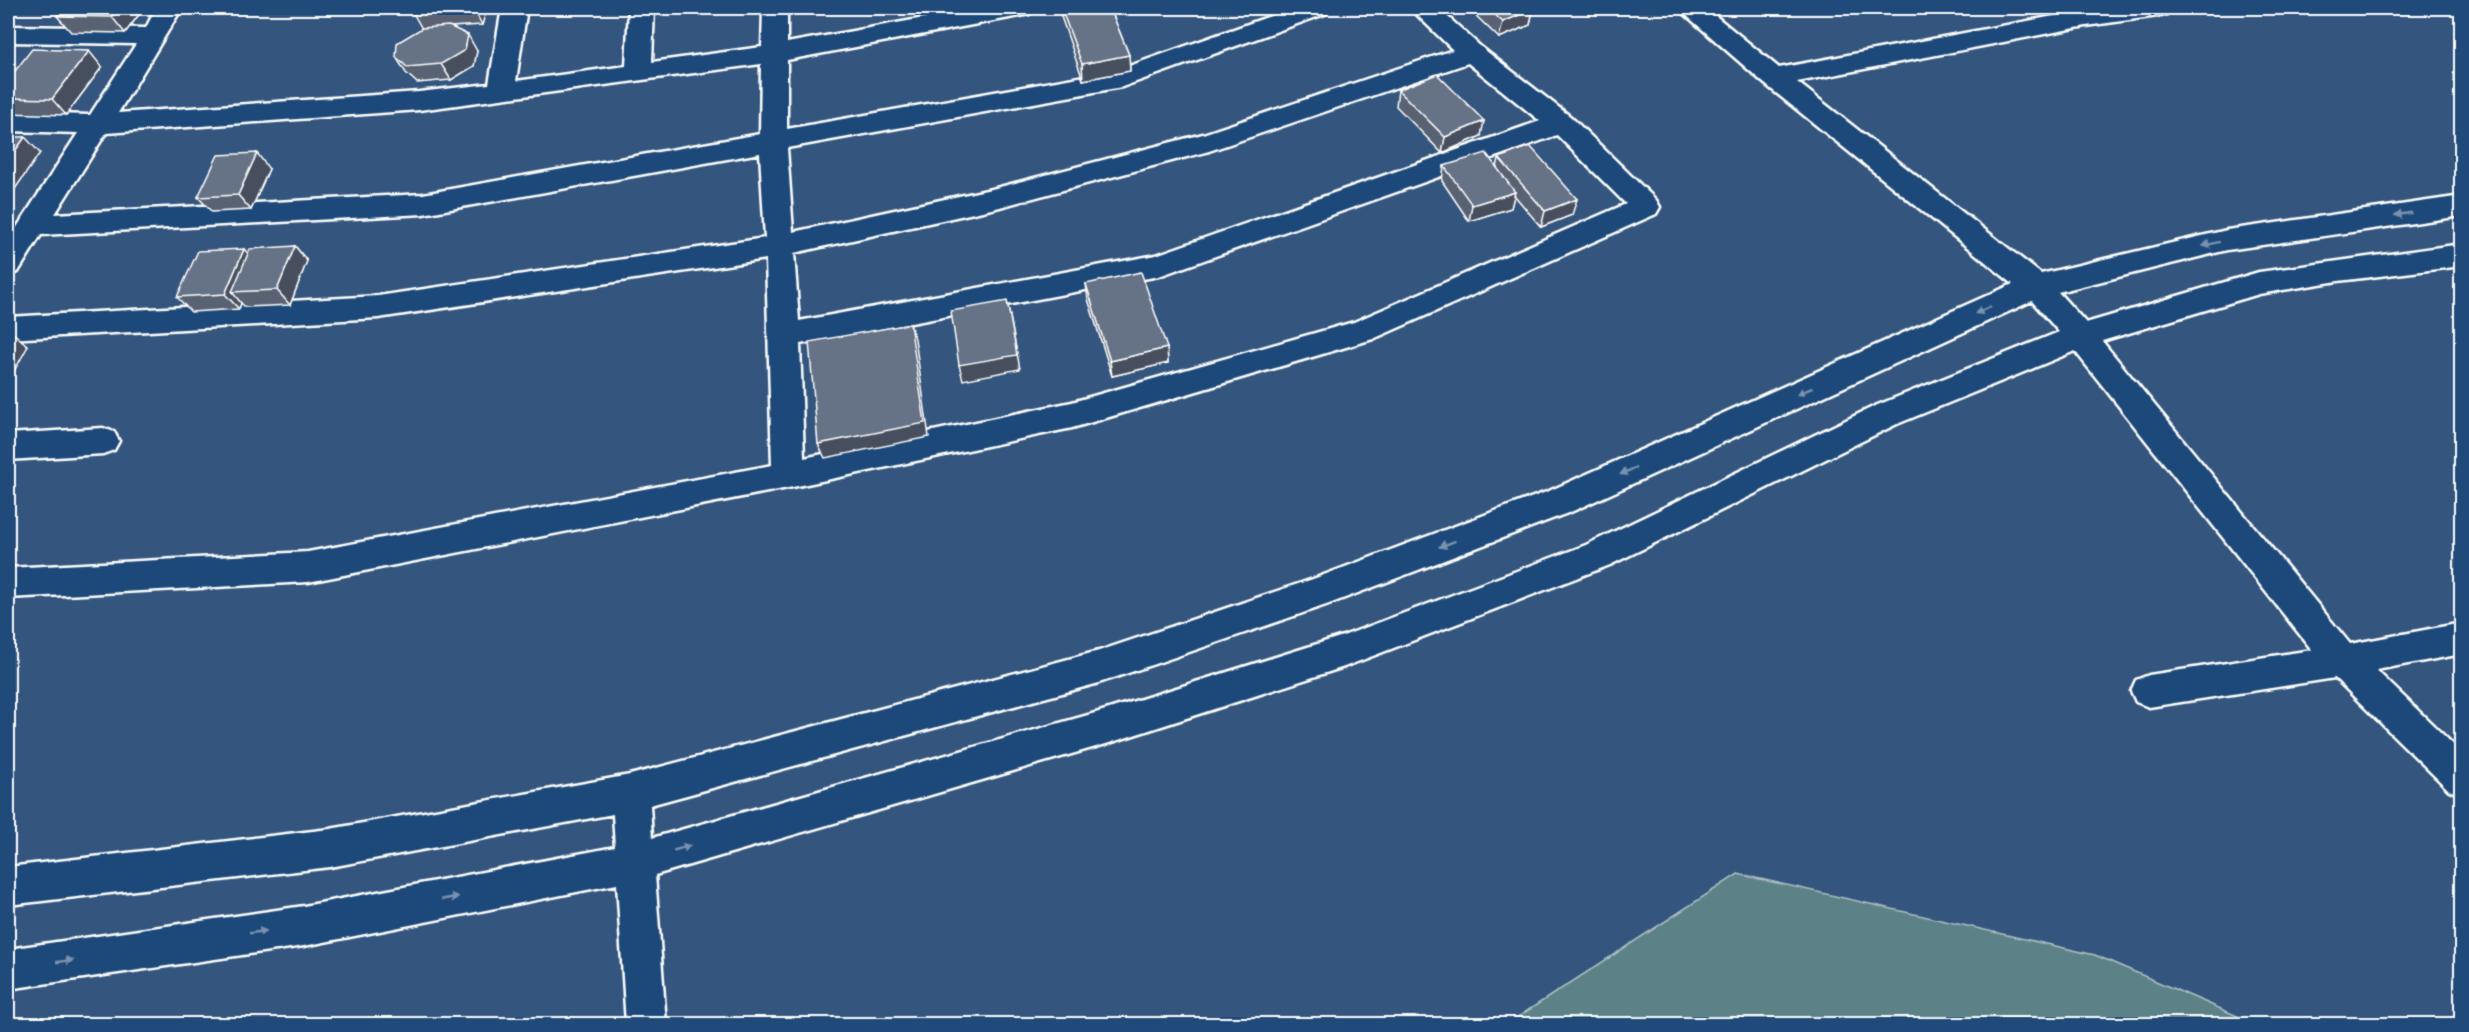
<svg xmlns="http://www.w3.org/2000/svg" width="2469" height="1032" viewBox="0 0 2469 1032" font-family="'Gochi Hand',sans-serif">
<rect width="100%" height="100%" fill="#34567e"/>
<filter id="ink" filterUnits="userSpaceOnUse"><feTurbulence type="fractalNoise" baseFrequency=".0167" numOctaves="2"/><feDisplacementMap in="SourceGraphic" scale="12" xChannelSelector="R" yChannelSelector="G"/><feConvolveMatrix kernelMatrix="1 2 1 2 8 2 1 2 1" color-interpolation-filters="sRGB"/></filter>
<g filter="url(#ink)">
<path fill="#5c8288" stroke="#aec0c4" stroke-width="1.5" d="M1738,874L2095,955L2256,1024H1507Z"/>
<g fill="none" stroke-linecap="round" stroke-linejoin="round">
<defs>
<path id="street" d="M156,8H182L118,113L419,92L489,84L502,8H527L516,81L626,66L629,8H654L652,62L762,47L763,8H787V43L979,8H1033L1029,14L1020,16L787,60V129L1118,70L1293,8H1329L1325,14L1122,87L787,148L793,232L996,188L1203,134L1453,50L1410,8H1438L1481,47L1571,117L1656,200L1660,207L1656,214L1373,339L1072,428L788,488L308,582L8,598V568L308,552L772,465L766,259L378,318L8,339V317L378,296L765,238L760,153L423,214L41,235L18,272L8,275V241L78,133L8,131V113L90,115L136,44L8,42V26L146,28ZM1468,63L1540,121L1156,255L799,321L794,253L996,208L1209,151ZM761,64L760,134L423,194L55,214L106,133L419,110ZM1557,135L1626,204L1354,322L1072,402L804,458L800,344L1159,276Z
M1678,8H1706L1779,68L2086,10L2170,8L2167,14L2158,16L2086,26L1797,82L2041,274L2227,230L2462,196V216L2227,250L2058,292L2086,323L2259,272L2462,244V266L2338,281L2259,294L2102,341L2350,644L2462,623V654L2376,670L2462,753V795L2449,790L2335,678L2149,707L2136,702L2131,691L2136,680L2149,675L2312,650L2075,351L1897,424L1610,565L1344,667L1106,744L655,875L666,1024H626L617,884L304,946L8,989V949L304,906L615,847L613,814L330,867L8,905V867L330,829L630,775L1099,651L1313,579L1549,491L2013,284L1765,84ZM2032,301L2059,332L1875,406L1586,545L1343,636L1106,710L652,838L650,805L1099,683L1329,604L1573,511Z
M103,428L114,432L119,441L114,450L103,454L8,460V434Z"/>
</defs>
<use href="#street" stroke="#fff" stroke-width="5"/>
<use href="#street" fill="#1f4a7a" fill-rule="evenodd"/>
</g>
<path fill="#586273" stroke="#fff" stroke-width="1.5" d="M64,8H144L125,33L71,32L57,16Z
M487,8L482,25L451,27L477,51L474,66L451,80L417,83L406,73L396,57L422,29L413,13Z
M1058,8H1110L1129,55L1130,71L1083,80Z
M1468,8H1531L1533,9L1530,25L1499,38Z
M102,67L66,115L8,113V80Z
M1398,90L1481,136L1442,153L1396,106Z
M1499,158L1572,215L1541,227L1514,195L1511,208L1469,221L1442,181L1444,166L1497,168Z
M269,169L251,210L212,212L198,197Z
M295,246L307,261L290,305L245,307L241,303L239,309L191,312L177,297L248,253Z
M1086,284L1167,348L1168,363L1112,376L1088,299Z"/>
<path fill="#47505e" stroke="#fff" stroke-width="1.5" d="M119,8H144L125,33L112,17Z
M474,8H487L482,25L474,9Z
M1533,9L1530,25L1499,38L1503,22Z
M468,35L477,51L474,66L451,80L441,64Z
M89,51L102,67L66,115L52,99Z
M1129,55L1130,71L1083,80L1082,64Z
M1484,121L1481,136L1442,153L1445,137Z
M25,137L40,153L8,199V161Z
M257,153L269,169L251,210L238,195Z
M1515,192L1511,208L1469,221L1472,205Z
M1577,199L1572,215L1541,227L1545,211Z
M295,246L307,261L290,305L277,290Z
M244,249L257,264L232,292L241,303L239,309L225,294Z
M1007,301L1020,369L963,380L959,365Z
M910,324L915,339L929,437L825,458L818,444Z
M11,331L28,346L8,382V338Z
M1167,348L1168,363L1112,376L1110,361Z"/>
<path fill="#667286" stroke="#fff" stroke-width="1.5" d="M64,8H119L112,17L57,16Z
M415,8H474V9L413,13Z
M1061,8H1110L1129,55L1082,64Z
M1487,8H1531L1533,9L1503,22Z
M449,26L468,35L465,50L441,64L407,67L396,57L397,43L422,28Z
M32,49L89,51L52,99L8,98V80Z
M1437,74L1484,121L1445,137L1398,90Z
M8,137H25L8,161Z
M1530,146L1577,199L1545,211L1499,158Z
M257,153L238,195L198,197L218,155Z
M1486,153L1515,192L1472,205L1444,166Z
M295,246L277,290L232,292L250,249Z
M244,249L225,294L177,297L198,251Z
M1141,272L1167,348L1110,361L1086,284Z
M1007,301L1017,355L959,365L951,311Z
M910,324L925,423L818,444L809,342Z"/>
<defs><path id="oneway-solid" d="M-6-.8H1V-3.2L6.5 0L1 3.2V.8H-6Z" transform="scale(1.5)"/></defs>
<g fill="#7992af">
<use href="#oneway-solid" transform="translate(2403 214) rotate(172)"/>
<use href="#oneway-solid" transform="translate(2211 244) rotate(166)"/>
<use href="#oneway-solid" transform="translate(1983 310) rotate(156)"/>
<use href="#oneway-solid" transform="translate(1805 391) rotate(156)"/>
<use href="#oneway-solid" transform="translate(1628 471) rotate(156)"/>
<use href="#oneway-solid" transform="translate(1447 544) rotate(159)"/>
<use href="#oneway-solid" transform="translate(682 848) rotate(-16)"/>
<use href="#oneway-solid" transform="translate(450 898) rotate(-11)"/>
<use href="#oneway-solid" transform="translate(258 932) rotate(-8)"/>
<use href="#oneway-solid" transform="translate(65 961) rotate(-8)"/>
</g>
</g>
<rect width="2469" height="1032" fill="none" stroke="#1f4a7a" stroke-width="30"/>
<rect x="15" y="15" width="2439" height="1002" fill="none" stroke="#fff" stroke-width="2" filter="url(#ink)"/>
</svg>
